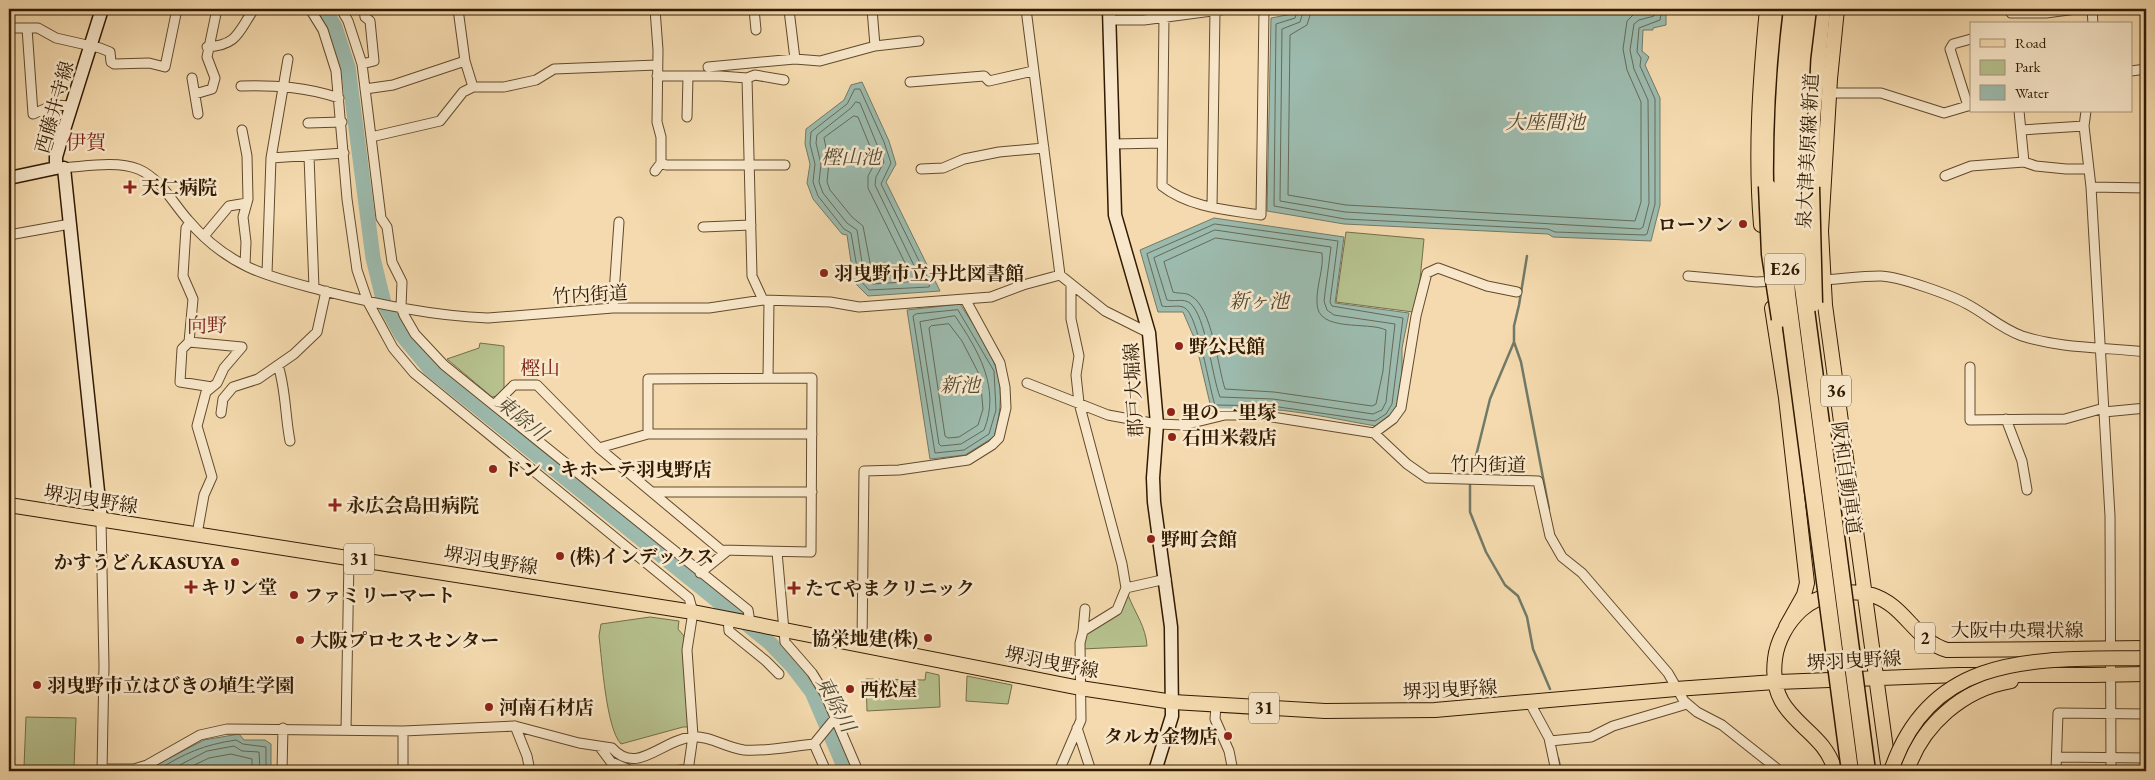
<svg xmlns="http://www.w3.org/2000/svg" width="2155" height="780" viewBox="0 0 2155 780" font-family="'EB Garamond','Noto Serif JP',serif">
<rect width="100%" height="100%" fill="#f4daae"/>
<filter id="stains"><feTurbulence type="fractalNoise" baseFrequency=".004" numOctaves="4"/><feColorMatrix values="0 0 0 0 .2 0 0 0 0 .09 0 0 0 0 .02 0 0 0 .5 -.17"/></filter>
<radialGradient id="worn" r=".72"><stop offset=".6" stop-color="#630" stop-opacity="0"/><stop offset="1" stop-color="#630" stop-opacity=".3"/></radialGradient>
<path fill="#b6c18e" stroke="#746e48" d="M1346,232L1424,239L1420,280L1413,312L1336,302Z
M480,343L504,346V388L497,396L492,397L447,359L479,348Z
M1126,595H1128C1135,613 1146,627 1147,646L1082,649L1087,631L1103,621Z
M650,617L679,621L678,629L684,636L685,682L691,727H683L621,744C606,728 602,660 599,636L601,624Z
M926,672L939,675L940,707L867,711L866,679L925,680Z
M967,676L1012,685L1008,704L966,701Z
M26,717L76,718L74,768L24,767Z"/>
<path fill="#9cbaad" stroke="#717a68" d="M1293,9H1666V25L1653,28V30H1643L1642,51L1649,57L1645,65L1660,98V205L1651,241L1553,237L1548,234L1344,224L1267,211L1271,18L1292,14Z
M862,82L889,141L896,164L886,182L940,291L868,296L854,282L847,235L842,234L813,199L807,183L810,164L805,144L806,129L844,100L851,85Z
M1214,218L1344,237L1335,303L1409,313L1402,348V373L1397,406L1390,418L1376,426C1327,418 1262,401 1212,412L1195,340L1183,312H1158L1140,250Z
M960,304C992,353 1011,377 994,437L965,455L930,459L907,310Z
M239,734L244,740H265L271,744V771H144L204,740Z"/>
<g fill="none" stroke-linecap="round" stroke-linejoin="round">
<path stroke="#666a57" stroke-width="1" d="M1298,9L1295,18L1276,24L1274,206L1345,219L1548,229L1555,232L1645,235L1647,234L1655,204V99L1640,66L1641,58L1637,52L1639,28L1660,20L1662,9
M1304,9L1300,22L1282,29L1280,201L1345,212L1640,229L1643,227L1649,203L1648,100L1634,69L1630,50L1634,24L1639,20L1654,16L1655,9
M1312,9L1307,25L1290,35L1288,195L1346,205L1635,221L1641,202V102L1627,70L1623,49L1627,21L1634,14L1648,9
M855,89H860L884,142L891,163L881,184L930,283L929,287L869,290L859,279L851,233L844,229L818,196L813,182L815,164L810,144L811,132L847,104Z
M856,102L860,103L884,162L876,177L875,185L920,278L919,281L873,284L864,276L857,230L847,223L823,193L819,182L821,164L816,143L817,135L851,108Z
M854,116L858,117L876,161L868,176V188L909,271L907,274L876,276L872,273L863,226L852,217L830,190L827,182L829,162L824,138Z
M1215,224L1338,241L1330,302L1332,306L1403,318L1392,404L1386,414L1375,421L1272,406L1215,405C1209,387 1198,316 1185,308C1179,304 1168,308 1162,306L1147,254Z
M1215,230L1331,247L1324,301L1327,310L1334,315L1395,324L1386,402L1382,410L1373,414L1273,399L1220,397C1212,377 1206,316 1190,303C1183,298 1174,302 1167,300L1154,258Z
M1216,238L1322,253C1324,269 1316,286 1317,303C1317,333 1368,321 1386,330L1383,371L1376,404L1372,406L1274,392L1225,389C1218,368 1212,307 1191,296C1186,292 1179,294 1173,292L1164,262Z
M958,310L994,371L996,410L989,434L964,450L935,453L913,316L916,314Z
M955,316C978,350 1001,388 984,430L961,444L941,446L939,444L920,322Z
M949,324L962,341L980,376L983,409L978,425L959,437L948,438L945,436L929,328L931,326Z
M156,771C185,753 203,745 236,740L243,744L266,747V771
M168,771L207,751L234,746L242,751L259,752L260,771
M182,771L209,758L231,754L252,759V771"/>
<path stroke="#717a68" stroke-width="2.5" d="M1527,256L1519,305L1514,326V342L1521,362L1549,509
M1471,476L1490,399L1514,342
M1470,484V512L1486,552L1505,585L1518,596L1527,617L1533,649L1550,689
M1558,758L1561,771"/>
<path stroke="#9cbaad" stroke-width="15" d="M324,9L335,27L348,67L373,258L384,303L401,334L430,369L770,643L792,666L812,692L846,771"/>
<defs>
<path id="street" d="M310,9L323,30L336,71L347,199L357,270L368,302L380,324L393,348L414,373L689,598L693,612L687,650L693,736L688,771
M341,9L348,21L362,64L381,218L387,227L392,262L402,282L401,307L404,315L415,334L444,365L748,610L750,622
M458,9L465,61L473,87
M655,9L658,50L657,122L661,137V163L655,171
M754,9L756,30
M1026,9L1060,275
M2092,9L2093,24
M789,10L795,59
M2011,13H2046L2076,9
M1164,16L1162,186C1190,208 1228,210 1261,215L1264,9
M1110,20H1144L1227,9
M9,28H38L56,38L100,48L110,52L111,62L114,64L149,63L165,67L177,9
M27,28L33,114L54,105L71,106
M875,46L919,41
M207,47C238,45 238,32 254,9
M362,64L374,61L370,21L365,17L364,9
M708,67L795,59L820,61L875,46L872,9
M2131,71L2146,69
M657,76H720L747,78L755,75L784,80
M192,78L198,114
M747,78L752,276L763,300
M910,82L984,76L989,81L1033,71
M241,86C276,85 306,87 339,98
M365,89L393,85L465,61
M1829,93H1881L1944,113L1971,105
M195,94L212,89L215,78L207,57L217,9
M1968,106L1950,49L1953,44L1971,39
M2019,111L2024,162
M2086,111L2084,126L2091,187L2110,516L2111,771
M687,117L688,76
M308,123L342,122
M242,130L247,156L248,199L243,217L246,242L245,265
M2021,130L2084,126
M371,137L440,121L463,92L473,87H504L536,80L554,69L657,65
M1114,144L1162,143
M309,156L314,288
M271,158L344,153
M661,163L666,165H785
M59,168C83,167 115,160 138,169C160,178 173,203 188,220C204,239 225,256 248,267C271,278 298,284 324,291C377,304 433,316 488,318L613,308H709L763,300L830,302L859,307L991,297L1023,285L1060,275
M921,169L943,168L964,159L999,152L1044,148
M1945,176L1971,166L2024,162L2036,166L2066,169H2089
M2091,187L2146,188
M1212,207L1215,10
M190,222L186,228L183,276L193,299L189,342L182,349L180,382L212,387
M703,227L751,225
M9,235L70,224
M204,236L229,206L247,203
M267,274L271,158L288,59
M1060,275L1105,311L1149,333
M1688,276L1756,282L1777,281
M1820,280C1840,279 1860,276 1880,276C1898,276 1951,295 1967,304C1986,314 2002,329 2022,336C2063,349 2105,347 2146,352
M1071,285V319L1079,356L1076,375L1079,403L1122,564L1126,588L1166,579
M613,308L619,222
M189,342L242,347L224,368L217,383L206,392L197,426L212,477L204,495L197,534
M278,365C286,390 285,416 290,441
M1970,367V420L2065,419L2104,408
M768,378L769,301
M1027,383L1108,415L1157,424L1184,425L1225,415H1260L1374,433L1407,464L1427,478L1538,481L1550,536L1562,557L1582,573L1668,673L1684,701L1697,712L1722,725L1780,771
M494,405L514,385H537L599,448L721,550L811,552L812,378L648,379V434
M2104,412L2146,408
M221,413L223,399L233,387L258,379L294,354L317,332L326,291
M2006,419L2022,461L2027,490
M1374,433L1393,419L1401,408L1416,316L1427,273L1438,268L1487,286L1517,292
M599,448L648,434H812
M653,492H812
M101,520L104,666L102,771
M777,552L785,642L812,673L825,694L858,771
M700,573L726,552
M728,618L729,631L766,661L779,674
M1083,631L1085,609
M862,643L864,471L899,470L968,460L992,445L999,438L1006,408L1005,387L1000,363L965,299
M1530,703L1549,738L1556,771
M1216,706L1215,719L1229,751L1233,771
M515,726L527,756L530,771
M1077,728L1091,771
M346,730L349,558
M1550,741L1591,737L1613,726L1687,704
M814,744L826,771
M599,746L611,762L632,771
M2057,757L2146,758
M103,769H134L147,765L200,735L227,729L403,731L515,726L579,743L612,748C637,776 661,740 692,737C708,735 727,748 744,750C766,752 792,746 814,744L836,717
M282,771L283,728
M403,771V731
M674,771L688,769
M1059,771L1081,720L1080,643L1083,631L1117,610L1126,588
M2056,771L2058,713L2146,714"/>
<path id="secondary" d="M1109,9L1115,215L1149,333L1157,424L1153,478L1154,502L1171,627L1172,716L1155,771
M64,168L101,520
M9,178L56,168V157L63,133L102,9"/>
<path id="primary" d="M1837,9L1830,79L1821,231L1825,305L1889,771
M1761,225C1755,152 1760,81 1767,9
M1772,308L1786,398L1807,583L1804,595L1786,627
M9,505L693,612L1080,688L1173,702L1325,711L1435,710L1676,689L1775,682L1958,675H2100
M2092,675L2146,674
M1835,771C1823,724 1767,722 1775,659C1777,641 1787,623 1801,610C1820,593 1848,589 1872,595C1905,605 1915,641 1947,650L2146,648
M1907,771C1922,725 1963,689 2011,681"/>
<path id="highway" d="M1767,186L1769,92L1779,9
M1811,187L1812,119L1822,9"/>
</defs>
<use href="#street" stroke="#624a2c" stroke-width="11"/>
<use href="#secondary" stroke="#311a01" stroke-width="15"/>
<use href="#primary" stroke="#311a01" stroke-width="16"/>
<use href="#highway" stroke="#311a01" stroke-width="19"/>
<use href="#street" stroke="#f8e7ca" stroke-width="9"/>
<use href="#secondary" stroke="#f8e7ca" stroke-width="12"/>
<use href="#primary" stroke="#f4daae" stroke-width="14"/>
<use href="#highway" stroke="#f4daae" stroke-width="16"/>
<defs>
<path id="primary-bridge" d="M1891,771C1932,649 2041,660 2146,658"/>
<path id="highway-bridge" d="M1792,9C1780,104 1780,198 1787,294L1850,771
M1808,9L1802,58L1797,156L1801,272L1867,771
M1767,186L1770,254L1780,319
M1811,187L1814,303"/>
</defs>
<use href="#primary-bridge" stroke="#311a01" stroke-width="16" stroke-linecap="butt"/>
<use href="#highway-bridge" stroke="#311a01" stroke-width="19" stroke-linecap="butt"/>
<use href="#primary-bridge" stroke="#f4daae" stroke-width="14"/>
<use href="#highway-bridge" stroke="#f4daae" stroke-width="16"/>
</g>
<g fill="#8f2418" stroke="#f8e7ca" stroke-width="2">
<path d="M127.5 179.5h5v5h5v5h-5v5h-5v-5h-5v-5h5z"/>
<circle cx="1743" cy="224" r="5"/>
<circle cx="824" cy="273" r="5"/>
<circle cx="1179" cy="346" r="5"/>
<circle cx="1171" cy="412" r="5"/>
<circle cx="1172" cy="437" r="5"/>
<circle cx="493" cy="469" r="5"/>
<path d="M332.5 497.5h5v5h5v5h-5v5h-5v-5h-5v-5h5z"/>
<circle cx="1151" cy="539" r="5"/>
<circle cx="560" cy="556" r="5"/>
<circle cx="235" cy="562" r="5"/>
<path d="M188.5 579.5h5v5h5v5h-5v5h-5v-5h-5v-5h5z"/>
<path d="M791.5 580.5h5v5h5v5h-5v5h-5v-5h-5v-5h5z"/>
<circle cx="294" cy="595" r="5"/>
<circle cx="928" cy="638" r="5"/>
<circle cx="300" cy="640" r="5"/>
<circle cx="37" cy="685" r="5"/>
<circle cx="850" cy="689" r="5"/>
<circle cx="489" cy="707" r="5"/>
<circle cx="1228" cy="736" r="5"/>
</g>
<g text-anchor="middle" stroke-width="5" stroke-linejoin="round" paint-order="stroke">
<g fill="#f8e7ca" stroke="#6d583d" stroke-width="1">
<rect x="1765" y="253.5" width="40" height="31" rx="4"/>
<rect x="1821" y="375.5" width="30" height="31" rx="4"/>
<rect x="344" y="543.5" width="30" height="31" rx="4"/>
<rect x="1915" y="622.5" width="20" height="31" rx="4"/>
<rect x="1249" y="692.5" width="30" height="31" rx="4"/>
</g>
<g font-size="18" font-weight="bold" fill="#311a01">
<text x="1785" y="275">E26</text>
<text x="1836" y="397">36</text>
<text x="359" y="565">31</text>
<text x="1925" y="644">2</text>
<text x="1264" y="714">31</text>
</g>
<g font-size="19" fill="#311a01" stroke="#f8e7ca">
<text transform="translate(54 107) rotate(-74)" y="7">西藤井寺線</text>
<text transform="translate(1807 151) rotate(-87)" y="7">泉大津美原線 新道</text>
<text transform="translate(590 294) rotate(-3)" y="7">竹内街道</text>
<text transform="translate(1133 390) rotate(-93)" y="7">郡戸大堀線</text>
<text transform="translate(1488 464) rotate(1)" y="7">竹内街道</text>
<text transform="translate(1847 478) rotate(82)" y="7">阪和自動車道</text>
<text transform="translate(91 499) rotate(9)" y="7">堺羽曳野線</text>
<text transform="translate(491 560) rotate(9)" y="7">堺羽曳野線</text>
<text x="2017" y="637">大阪中央環状線</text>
<text transform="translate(1854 660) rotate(-3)" y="7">堺羽曳野線</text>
<text transform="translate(1052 662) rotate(11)" y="7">堺羽曳野線</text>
<text transform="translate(1450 689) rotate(-3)" y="7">堺羽曳野線</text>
</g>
<g font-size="19" font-weight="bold" fill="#311a01" stroke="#f8e7ca" text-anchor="start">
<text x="141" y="194">天仁病院</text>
<text x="1733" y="231" text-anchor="end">ローソン</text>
<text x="834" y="280">羽曳野市立丹比図書館</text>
<text x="1189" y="353">野公民館</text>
<text x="1181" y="419">里の一里塚</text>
<text x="1182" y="444">石田米穀店</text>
<text x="503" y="476">ドン・キホーテ羽曳野店</text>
<text x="346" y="512">永広会島田病院</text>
<text x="1161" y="546">野町会館</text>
<text x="570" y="563">(株)インデックス</text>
<text x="225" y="569" text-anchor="end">かすうどんKASUYA</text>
<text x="201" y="594">キリン堂</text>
<text x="805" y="595">たてやまクリニック</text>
<text x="304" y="602">ファミリーマート</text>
<text x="918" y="645" text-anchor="end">協栄地建(株)</text>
<text x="310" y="647">大阪プロセスセンター</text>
<text x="47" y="692">羽曳野市立はびきの埴生学園</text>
<text x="860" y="696">西松屋</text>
<text x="499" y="714">河南石材店</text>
<text x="1218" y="743" text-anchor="end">タルカ金物店</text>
</g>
<g font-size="20" font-style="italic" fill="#514a35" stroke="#f8e7ca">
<text x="1545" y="129">大座間池</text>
<text x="851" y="164">樫山池</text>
<text x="1259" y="308">新ヶ池</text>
<text x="960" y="392">新池</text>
<text transform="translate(522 418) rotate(39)" y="7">東除川</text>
<text transform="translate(836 704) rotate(62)" y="7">東除川</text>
</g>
<g font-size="20" fill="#7a1f14" stroke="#f8e7ca">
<text x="86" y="149">伊賀</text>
<text x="207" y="332">向野</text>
<text x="540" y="375">樫山</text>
</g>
</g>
<rect width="2155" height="780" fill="none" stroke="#f4daae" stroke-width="30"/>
<rect x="10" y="10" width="2135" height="760" fill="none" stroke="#311a01" stroke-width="2.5"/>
<rect x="15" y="15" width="2125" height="750" fill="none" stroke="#311a01"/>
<rect x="1970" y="22" width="162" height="90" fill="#f8e7ca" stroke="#a8957a"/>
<rect x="1980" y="39" width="25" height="8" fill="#f4daae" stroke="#a8957a"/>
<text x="2015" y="48" font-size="15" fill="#311a01">Road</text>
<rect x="1980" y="60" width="25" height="15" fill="#b6c18e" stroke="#a8957a"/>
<text x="2015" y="72" font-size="15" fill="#311a01">Park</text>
<rect x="1980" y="85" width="25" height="15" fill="#9cbaad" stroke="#a8957a"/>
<text x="2015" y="98" font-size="15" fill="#311a01">Water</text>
<rect width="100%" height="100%" filter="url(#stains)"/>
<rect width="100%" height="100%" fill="url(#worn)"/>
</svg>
